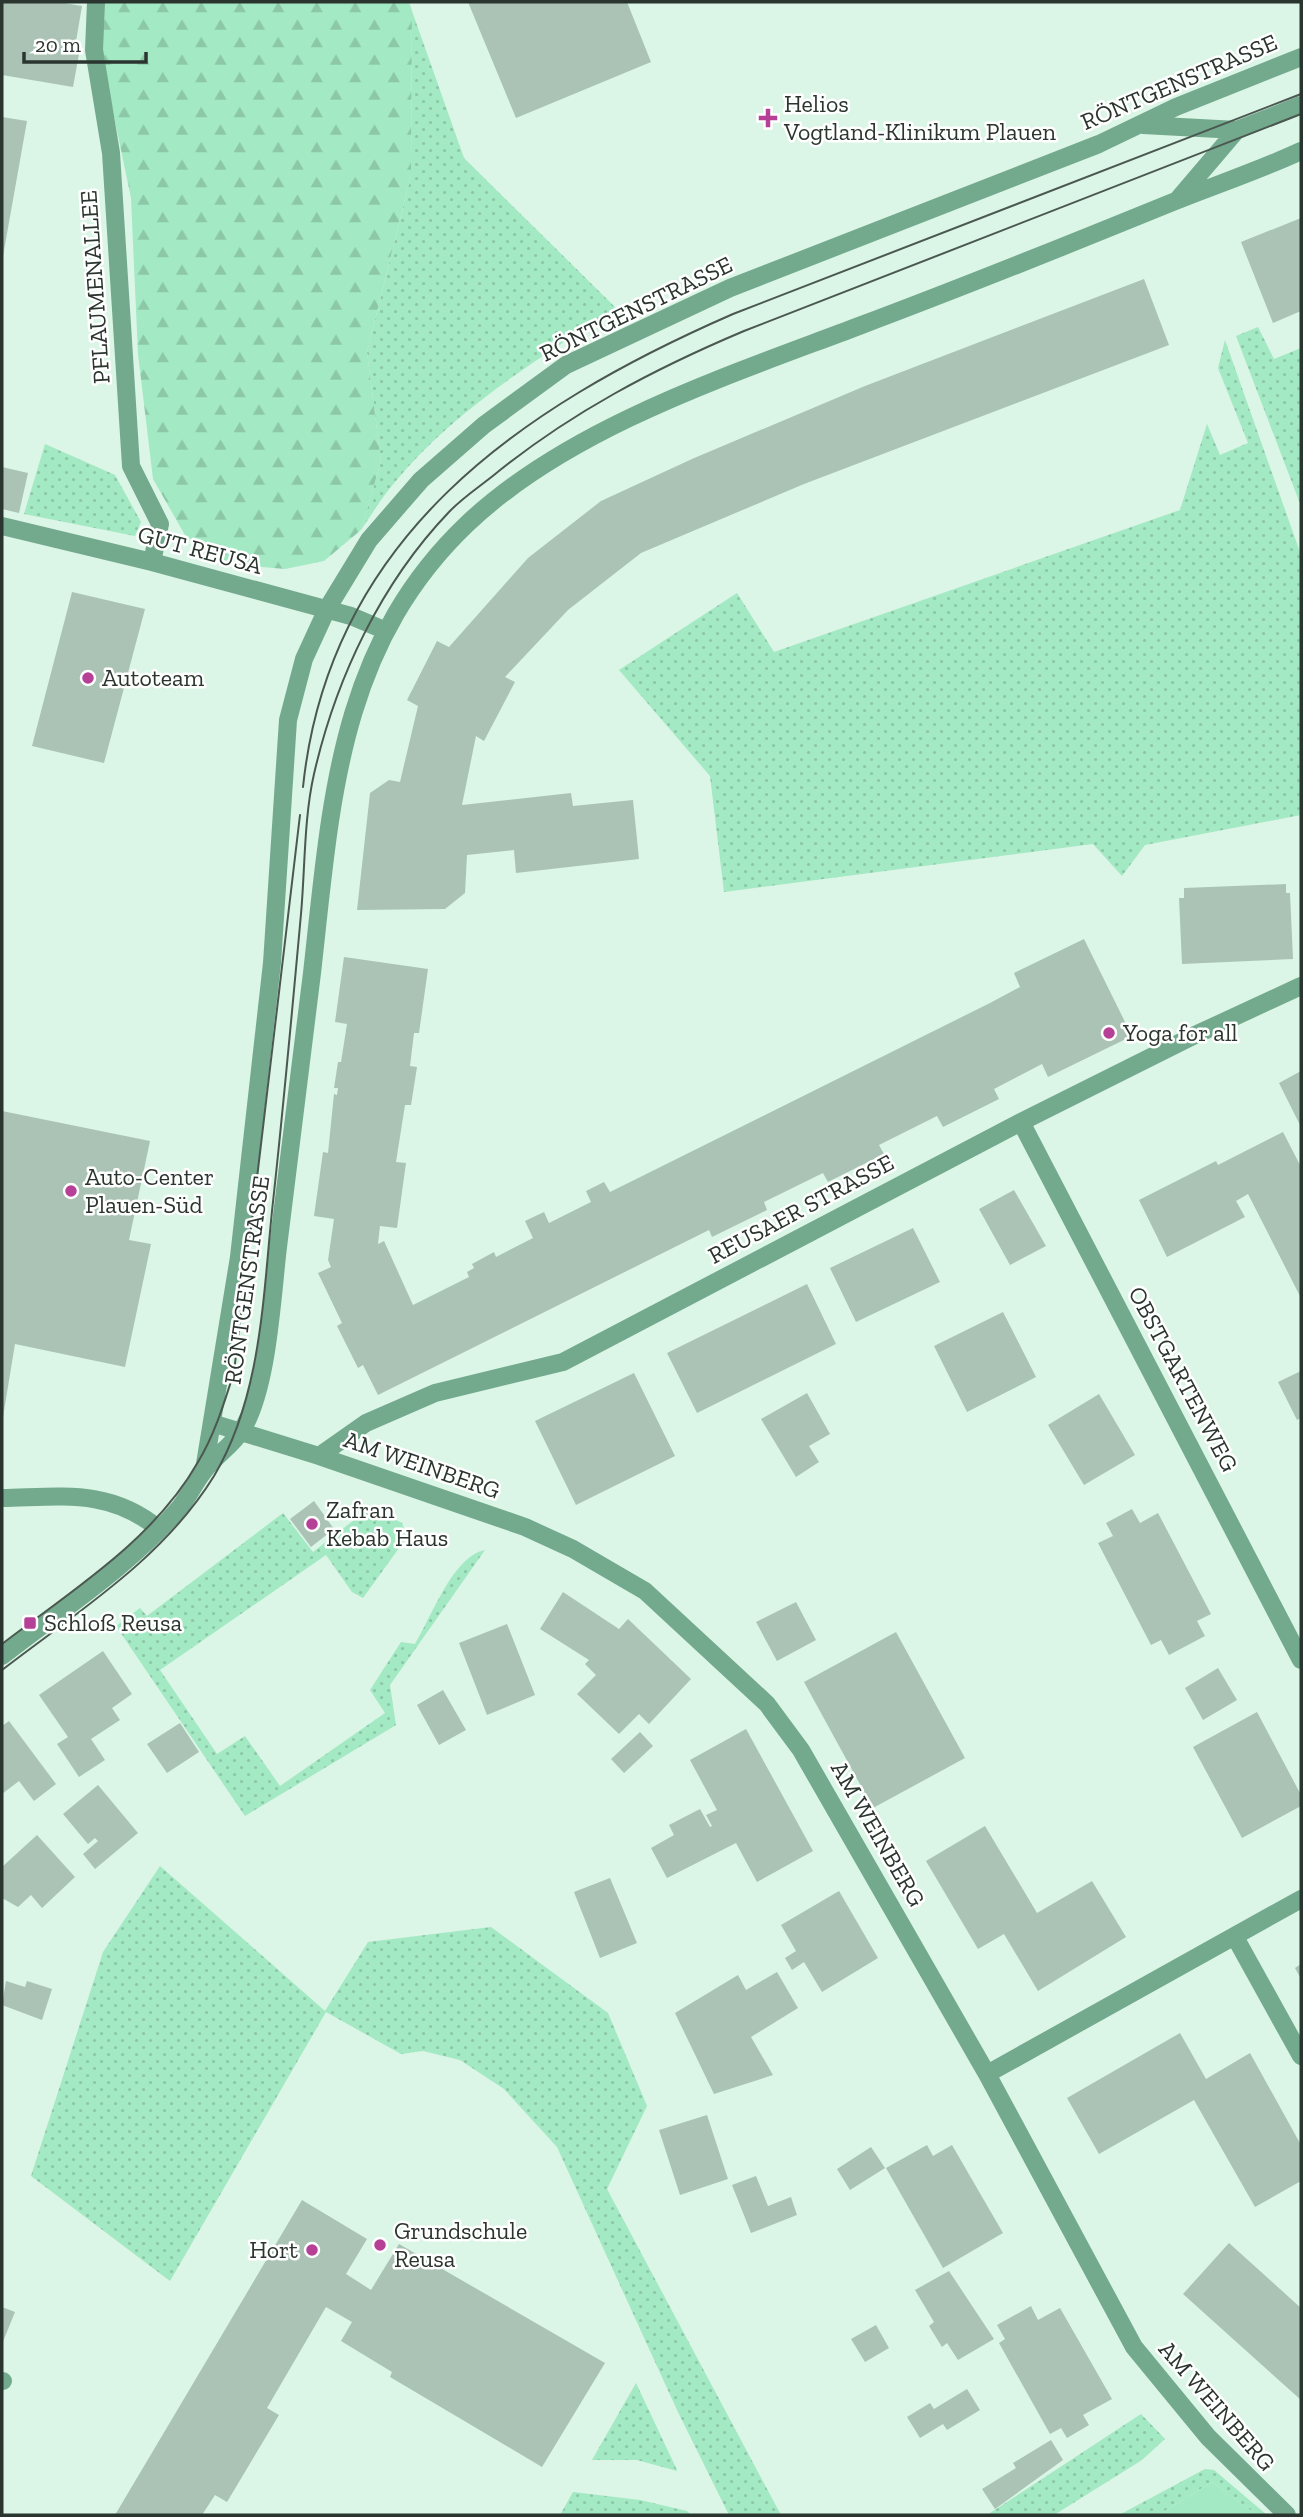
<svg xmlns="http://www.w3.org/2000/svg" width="1303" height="2517" viewBox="0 0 1303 2517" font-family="'Zilla Slab',serif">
<defs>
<pattern id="grass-dots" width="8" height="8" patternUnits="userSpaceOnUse" patternTransform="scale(1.75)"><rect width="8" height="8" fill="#a3e9c3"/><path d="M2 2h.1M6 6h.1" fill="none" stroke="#8cc8a8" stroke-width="1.8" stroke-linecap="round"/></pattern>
<pattern id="forest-firs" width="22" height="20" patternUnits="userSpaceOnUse" patternTransform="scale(1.75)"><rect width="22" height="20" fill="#a3e9c3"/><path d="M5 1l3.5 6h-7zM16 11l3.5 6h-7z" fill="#8cc8a8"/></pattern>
</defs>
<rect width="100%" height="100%" fill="#dbf5e6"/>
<path fill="url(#grass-dots)" d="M412,11L464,158L616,308C538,359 454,410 395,482C382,497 372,514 361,530L381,461L367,352L411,175Z
M1258,327L1274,359L1301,348V506L1236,336Z
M1225,340L1301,555V815L1145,845L1122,876L1093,844L724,892L710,776L619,670L737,593L774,652L1180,510L1207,424L1220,455L1248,443L1218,368Z
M45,444L115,475L141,522L135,536L24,514Z
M378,1511L402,1523L407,1537L363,1598L352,1592L326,1555L160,1670L217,1754L245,1736L280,1786L385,1713L370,1690L401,1642L415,1644C431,1618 453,1556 485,1550L390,1685L396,1725L245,1816L116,1626L140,1608L147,1616L283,1513L313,1552L363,1513Z
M160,1866L325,2011L368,1942L491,1927L608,2013L647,2106L607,2189L781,2515H729L677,2410L557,2147L504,2089L460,2060L423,2051L401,2054L326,2012L170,2281L31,2176L103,1952Z
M636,2383L677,2470V2471L637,2460H592Z
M1141,2414L1165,2439L1142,2460L1054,2515H987Z
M1205,2469L1214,2470L1267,2515H1257L1212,2482L1158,2515H1119Z
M573,2492L640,2500L687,2511L691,2515H560Z"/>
<path fill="url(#forest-firs)" d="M104,2H409L412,11L411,175L367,352L381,461L361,530L324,561L285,569L241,565L214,557L185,535L153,479L138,354L131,198L100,49Z"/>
<path fill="#a3e9c3" d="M1212,2482L1257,2515H1158Z"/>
<path fill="#aac3b5" d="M2,2H58L82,6L74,53L79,54L73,87L2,75Z
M468,2H627L651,62L516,118Z
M2,117L27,121L3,256H2Z
M1301,218V311L1273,323L1241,242Z
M1144,279L1169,345L804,484L641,553L568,610L505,677L515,682L484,741L476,736L462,805L571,793L573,806L633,800L639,859L516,873L514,850L467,855L465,893L445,909L357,910L370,793L389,780L400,782L418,706L407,700L437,641L449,647L528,558L601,501L692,459L865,386Z
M2,467L28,473L19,513L2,509Z
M72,592L145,609L104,763L32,746Z
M1286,884V893H1290L1293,959L1182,964L1179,898H1184V888Z
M1084,939L1132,1036L1048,1077L1042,1064L994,1089L999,1099L943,1127L937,1116L879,1145L884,1154L828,1182L823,1173L764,1202L767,1210L712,1237L709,1230L378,1395L363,1365L358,1368L337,1326L342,1323L318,1273L331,1267L328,1260L334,1219L314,1216L323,1152L328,1153L334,1094L337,1095L338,1088H334L338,1062H341L347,1024L335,1022L344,957L428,969L419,1033H414L410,1066L417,1067L411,1105H405L396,1162L406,1163L397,1228L380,1226L378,1244L384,1241L413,1305L469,1277L467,1272L474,1268L472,1264L494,1252L496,1257L533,1238L525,1221L544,1212L549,1223L591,1202L586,1191L604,1182L610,1192L990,1003L1020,987L1014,973Z
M1301,1071V1127L1279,1083Z
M2,1111L150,1141L129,1240L151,1244L125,1367L15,1344L3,1417Z
M1283,1132L1301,1167V1298L1248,1194L1236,1201L1245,1217L1167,1257L1139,1200L1216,1161L1218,1165Z
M1014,1190L1046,1246L1010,1265L979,1209Z
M913,1228L940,1282L856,1322L830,1268Z
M807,1284L836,1344L697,1413L667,1353Z
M1003,1312L1036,1377L967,1412L934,1346Z
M1301,1371V1418L1297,1420L1278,1382Z
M634,1373L675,1456L576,1505L535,1421Z
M807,1393L830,1434L809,1446L819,1462L796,1477L761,1419Z
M1099,1394L1135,1455L1084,1485L1048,1425Z
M314,1501L334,1529L311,1547L290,1519Z
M1132,1509L1140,1523L1158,1513L1211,1614L1197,1621L1205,1636L1169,1655L1161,1640L1151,1645L1098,1543L1113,1536L1106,1523Z
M563,1592L619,1629L628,1619L691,1679L649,1724L639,1714L619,1734L577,1694L596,1675L585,1664L589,1660L540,1629Z
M796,1602L816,1640L777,1661L756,1622Z
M507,1624L535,1695L487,1715L459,1643Z
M896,1632L965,1758L873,1808L804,1682Z
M103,1651L132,1694L112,1708L120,1720L91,1739L105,1760L79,1777L57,1744L68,1737L39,1695Z
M1218,1668L1237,1700L1203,1720L1185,1688Z
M443,1690L466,1730L439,1745L417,1705Z
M1257,1712L1301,1795V1806L1242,1838L1193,1747Z
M9,1721L56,1784L34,1801L19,1781L2,1794V1726Z
M180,1723L199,1752L167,1773L147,1744Z
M746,1729L813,1851L757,1882L736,1843L667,1878L651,1848L674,1835L669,1825L700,1809L710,1827L712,1826L706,1815L717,1810L690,1760Z
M640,1732L653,1746L624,1773L611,1759Z
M98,1785L138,1833L95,1869L83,1854L98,1841L95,1838L88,1844L63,1814Z
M985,1826L1037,1913L1092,1881L1126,1937L1038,1991L1004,1934L978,1949L926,1861Z
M37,1835L75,1877L42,1908L31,1895L18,1907L2,1898V1867Z
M610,1878L637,1943L600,1958L574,1892Z
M839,1891L878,1958L822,1992L804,1962L792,1970L785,1958L796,1951L781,1925Z
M1301,1964V1979L1295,1968Z
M777,1972L798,2008L751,2037L773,2075L714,2094L675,2013L738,1975L746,1990Z
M6,1981L25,1987L27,1981L52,1989L42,2020L2,2005Z
M1180,2033L1206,2079L1250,2053L1301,2145V2181L1255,2207L1194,2100L1099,2154L1067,2098Z
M707,2115L728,2179L680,2195L659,2130Z
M927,2145L933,2156L952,2145L1003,2233L943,2268L886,2168Z
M871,2147L885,2168L850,2190L837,2169Z
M756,2176L768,2206L791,2197L797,2215L751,2233L732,2185Z
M302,2200L367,2239L346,2274L371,2290L399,2244L605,2363L542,2467L390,2377L392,2372L341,2341L352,2322L326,2307L267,2408L279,2415L227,2502L215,2495L202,2515H115Z
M1229,2243L1301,2308V2400L1183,2294Z
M949,2271L994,2339L958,2360L947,2343L942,2347L929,2326L934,2322L915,2290Z
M1031,2306L1038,2320L1060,2308L1112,2399L1083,2415L1089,2425L1067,2438L1061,2428L1050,2434L999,2343L1005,2339L997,2325Z
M2,2307L15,2312L2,2344Z
M876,2325L889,2348L865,2362L851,2339Z
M967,2389L980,2410L947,2430L943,2424L920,2438L907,2417L930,2403L934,2409Z
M1051,2440L1063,2460L995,2509L982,2489L1016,2468L1013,2463Z"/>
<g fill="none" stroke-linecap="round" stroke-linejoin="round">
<path stroke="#73a98c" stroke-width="18" d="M96,2L94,50L111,153L131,466L160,524L152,562
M1143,125L1237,130L1301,105
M1179,198L1237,130
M2,526L152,562L351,616L384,630
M1021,1122L1301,1660
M212,1423L319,1456L525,1527L573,1549L645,1591L767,1704L801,1750L987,2074L1134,2347L1208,2437L1287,2515
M319,1456L366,1423L435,1393L563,1362L1021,1122L1193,1036L1301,986
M204,1470L239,1257L272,963L288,720L304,659L327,609L369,540L421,480L484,425L566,365L730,288L1099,144L1176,107L1301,57
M2,1498C62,1497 109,1488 159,1529
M2,1656C62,1609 130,1566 180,1507C189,1496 195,1482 204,1471C215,1456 232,1446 242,1430C268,1388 272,1297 278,1247C289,1155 301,1064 312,973C331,806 337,648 467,524C569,427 730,375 859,326C963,287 1065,246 1168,204C1212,186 1258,171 1301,151
M1235,1937L1301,2056
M987,2074L1301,1899
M2,2381H3"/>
<path stroke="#4b5851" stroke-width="2" d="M303,787C329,537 520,407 733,314L1301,94
M2,1644C71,1591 154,1540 198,1462C215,1434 224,1403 234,1372L300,815
M2,1670C77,1612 163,1559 214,1476C261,1397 263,1299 272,1211C283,1112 292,1013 301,914C305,870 304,817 314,774C336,678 381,583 449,512C462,498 479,487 494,475C570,413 654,369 744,331L1301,114"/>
</g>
<g fill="#b64096" stroke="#fff" stroke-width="2.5">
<path d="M764.5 107.5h7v7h7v7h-7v7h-7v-7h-7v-7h7z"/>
<circle cx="88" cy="678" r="7"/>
<circle cx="1109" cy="1033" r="7"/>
<circle cx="71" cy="1191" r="7"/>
<circle cx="312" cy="1524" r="7"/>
<rect x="23" y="1616" width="14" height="14" rx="3.5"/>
<circle cx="380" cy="2245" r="7"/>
<circle cx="312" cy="2250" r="7"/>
</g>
<g text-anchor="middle" stroke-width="5" stroke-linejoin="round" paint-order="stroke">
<g font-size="24" fill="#2b352f" stroke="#fff">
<text transform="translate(1179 82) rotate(-23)" y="8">RÖNTGENSTRASSE</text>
<text transform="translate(95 287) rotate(-94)" y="8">PFLAUMENALLEE</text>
<text transform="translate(636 309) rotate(-26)" y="8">RÖNTGENSTRASSE</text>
<text transform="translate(200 550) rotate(15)" y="8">GUT REUSA</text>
<text transform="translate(801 1209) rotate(-28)" y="8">REUSAER STRASSE</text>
<text transform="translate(247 1280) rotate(-82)" y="8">RÖNTGENSTRASSE</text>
<text transform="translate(1183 1379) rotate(62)" y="8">OBSTGARTENWEG</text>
<text transform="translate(422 1465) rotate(19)" y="8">AM WEINBERG</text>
<text transform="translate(878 1834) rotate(60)" y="8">AM WEINBERG</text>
<text transform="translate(1217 2406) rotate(49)" y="8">AM WEINBERG</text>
</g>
<g font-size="24" fill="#2b352f" stroke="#fff" text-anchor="start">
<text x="784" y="112">Helios<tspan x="784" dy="28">Vogtland-Klinikum Plauen</tspan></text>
<text x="102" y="686">Autoteam</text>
<text x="1123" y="1041">Yoga for all</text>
<text x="85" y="1185">Auto-Center<tspan x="85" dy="28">Plauen-Süd</tspan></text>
<text x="326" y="1518">Zafran<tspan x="326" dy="28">Kebab Haus</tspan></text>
<text x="44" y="1631">Schloß Reusa</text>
<text x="394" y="2239">Grundschule<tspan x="394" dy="28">Reusa</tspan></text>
<text x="298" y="2258" text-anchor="end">Hort</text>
</g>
</g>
<rect width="1303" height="2517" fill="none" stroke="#2b352f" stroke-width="7"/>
<path d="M24 52v10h122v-10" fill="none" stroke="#2b352f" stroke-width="3.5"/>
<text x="35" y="52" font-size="21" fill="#2b352f" stroke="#ffffff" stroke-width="5" paint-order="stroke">20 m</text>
</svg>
